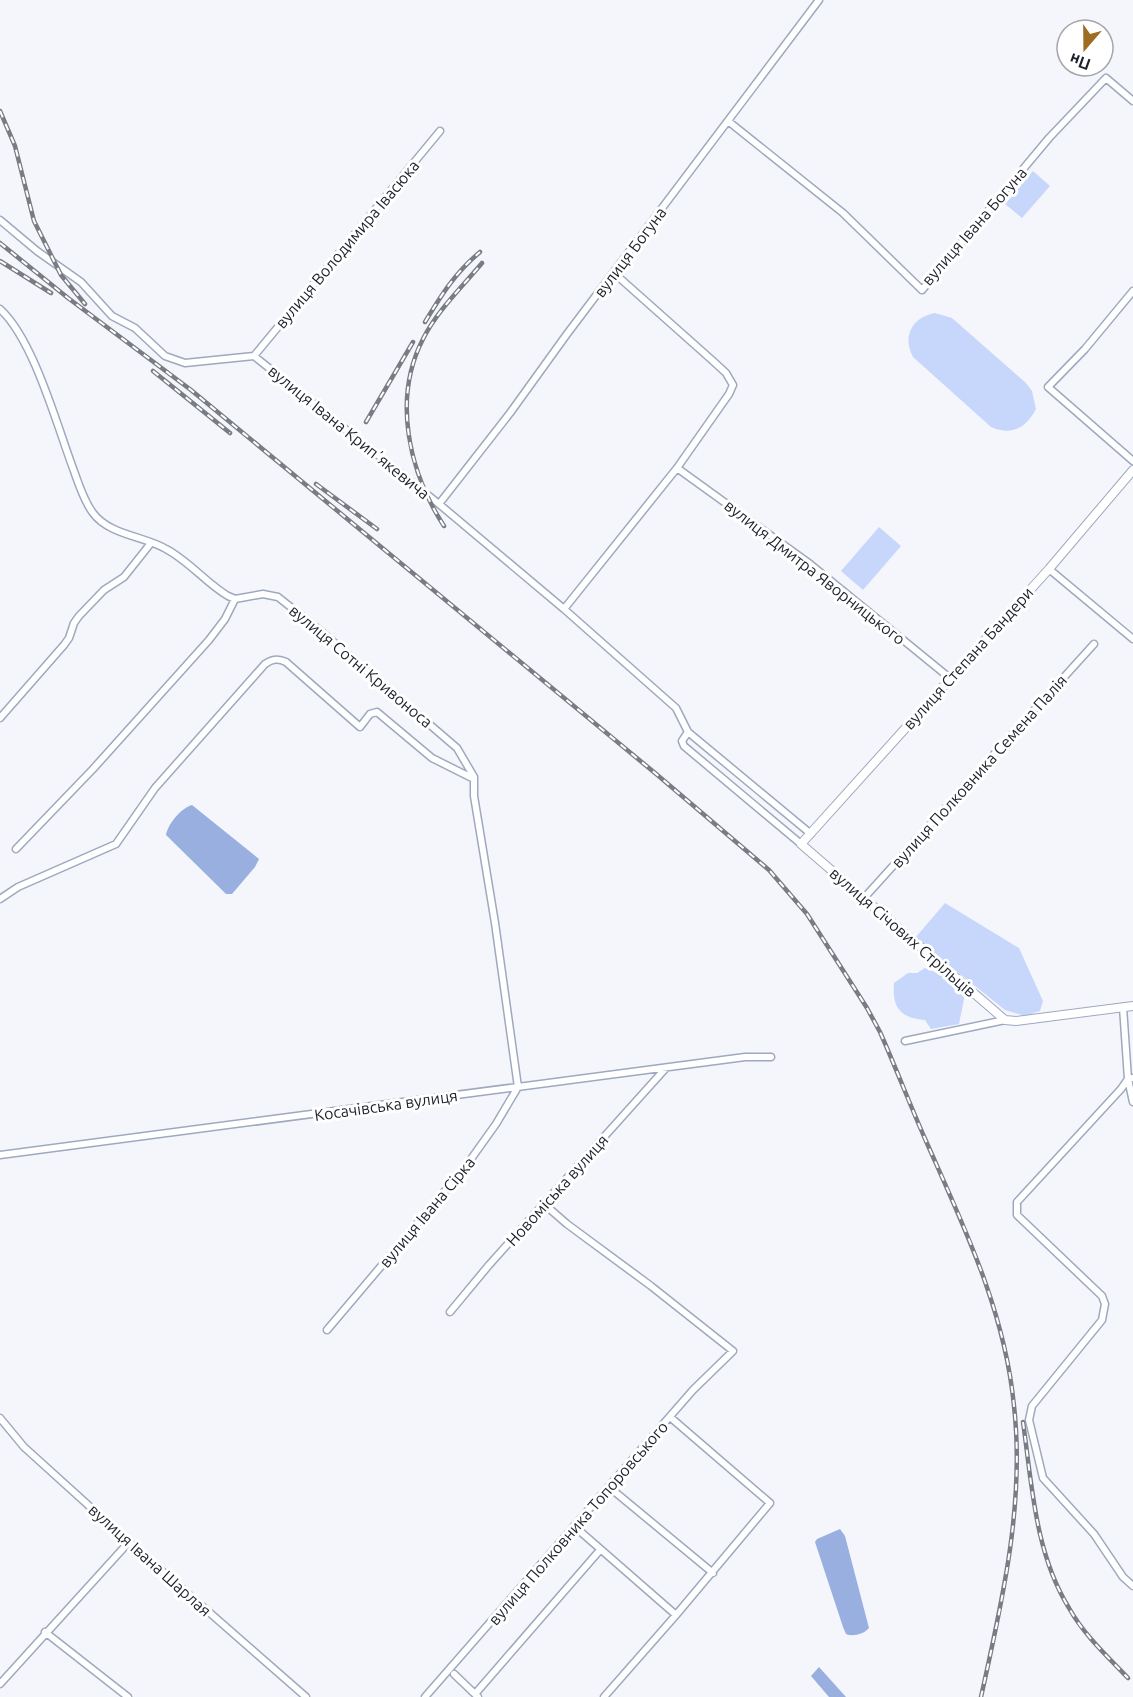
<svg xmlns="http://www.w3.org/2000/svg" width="1133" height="1697" viewBox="0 0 1133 1697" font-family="Ubuntu,sans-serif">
<rect width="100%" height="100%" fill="#f4f6fb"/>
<path fill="#c7d7fb" d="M1033,171L1050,186L1022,218L1005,204Z
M935,313L952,318L1026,383L1032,391L1036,409C1026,428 1012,436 991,427L913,357C902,337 912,317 935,313Z
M879,527L901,546L863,590L841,571Z
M945,903L1019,948L1043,1001L1040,1011L1025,1016L1005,1010L915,938Z
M925,968L942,975L965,994L959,1024L931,1029L925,1020C900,1018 892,1008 894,983L908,973H917Z"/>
<path fill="#99afe0" d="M192,805L259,859L255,867L232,894H226L222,890L166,835C168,824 181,808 192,805Z
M840,1529L845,1536L869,1628C864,1634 853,1637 846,1634L843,1627L815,1542L817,1539Z
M819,1667L846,1697H829L811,1676Z"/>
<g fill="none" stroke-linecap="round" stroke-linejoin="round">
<defs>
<path id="minor" d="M728,121L843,213L922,290L1049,138L1106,78L1133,101
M0,220L37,251L81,282L112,316L135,328L165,356L185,363L254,356L439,504L564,609L676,708L688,732L811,834
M1133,291L1085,349L1048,387L1133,461
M0,309C34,340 57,426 74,471C79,485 84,501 93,513C109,535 144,536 166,549C189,561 206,583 228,596L235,599L263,594L278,597L317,628L457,748L474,777V796L495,923L518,1087
M254,356L440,131
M677,468L810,564L951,679
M439,504L510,413L567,334L819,0
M1049,569L1133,639
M564,609L677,468L729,394L733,385L726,373L713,361L614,273
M0,718L64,645L69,638L74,623L79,616L104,590L124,577L151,543
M688,732L682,741L684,746L801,844
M16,849L93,769L209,640L225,619L235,599
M864,898L1094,644
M0,899L18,887L116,844L155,788L265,664C272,659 278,658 286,662L360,727L370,714L377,712L432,758L474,779
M1123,1007L1128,1079L1133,1102
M905,1041L1005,1020
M1133,1078L1128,1079L1121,1089L1017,1202V1215L1102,1296L1105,1304L1102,1320L1032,1406L1029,1420L1043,1478L1094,1534L1123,1577L1133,1586
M0,1155L745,1057H771
M450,1312L489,1265L665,1069
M327,1330L466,1166L496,1124L518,1087
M0,1418L24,1447L129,1542L306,1697
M609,1487L713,1573
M574,1526L676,1615
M45,1632L128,1697
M454,1674L478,1697
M0,1684L129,1542
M475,1694L600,1550
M425,1697L693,1390L733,1351L651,1286L567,1224L544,1204
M604,1697L676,1615L770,1503L670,1417"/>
<path id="tertiary" d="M1133,470L1049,569L801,844L1005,1020L1016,1021L1133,1006"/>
</defs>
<use href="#minor" stroke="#9ea8bf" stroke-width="9"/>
<use href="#tertiary" stroke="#9ea8bf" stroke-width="10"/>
<use href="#minor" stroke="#fff" stroke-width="6"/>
<use href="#tertiary" stroke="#fff" stroke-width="8"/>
<defs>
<path id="rail" d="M0,111L15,146L34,221L61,275L85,304
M0,243L68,298L191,390L655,773L769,870L807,914L867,1008L880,1032C896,1068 910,1105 926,1141C964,1227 1005,1311 1014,1406C1025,1504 1002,1602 981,1697
M0,261L51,293
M425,322C442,294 455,273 480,252
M153,371L230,433
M366,422L413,342
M316,484L377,529
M444,526C409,472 392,399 423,339C437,311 462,287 482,263
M1023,1422C1032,1485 1035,1553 1069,1608C1084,1635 1107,1656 1128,1678"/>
</defs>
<use href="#rail" stroke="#797c83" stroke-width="4.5"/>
<use href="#rail" stroke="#fff" stroke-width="2" stroke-dasharray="7" stroke-linecap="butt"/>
</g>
<g text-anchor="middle" stroke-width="6" stroke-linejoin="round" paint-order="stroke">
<g font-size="16" fill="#1c2029" stroke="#fff">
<text transform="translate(974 226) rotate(-49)" y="6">вулиця Івана Богуна</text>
<text transform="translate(347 244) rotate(-50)" y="6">вулиця Володимира Івасюка</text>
<text transform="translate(630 252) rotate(-53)" y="6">вулиця Богуна</text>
<text transform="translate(349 432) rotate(39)" y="6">вулиця Івана Крипʼякевича</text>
<text transform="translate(815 572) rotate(38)" y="6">вулиця Дмитра Яворницького</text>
<text transform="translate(968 658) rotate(-48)" y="6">вулиця Степана Бандери</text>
<text transform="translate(361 666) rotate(40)" y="6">вулиця Сотні Кривоноса</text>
<text transform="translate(979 771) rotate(-48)" y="6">вулиця Полковника Семена Палія</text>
<text transform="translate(903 932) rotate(41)" y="6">вулиця Січових Стрільців</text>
<text transform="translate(386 1105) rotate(-8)" y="6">Косачівська вулиця</text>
<text transform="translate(557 1190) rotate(-48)" y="6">Новоміська вулиця</text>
<text transform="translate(427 1212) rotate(-50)" y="6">вулиця Івана Сірка</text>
<text transform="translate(578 1523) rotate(-49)" y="6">вулиця Полковника Топоровського</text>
<text transform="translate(150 1560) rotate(42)" y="6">вулиця Івана Шарлая</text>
</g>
</g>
<g transform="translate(1085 48) rotate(200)"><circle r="28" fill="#ffffff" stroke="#a4a6a9" stroke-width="1.5"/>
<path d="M0-4.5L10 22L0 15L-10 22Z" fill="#9f6c23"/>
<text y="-9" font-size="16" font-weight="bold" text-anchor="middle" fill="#1c2029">Пн</text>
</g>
</svg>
